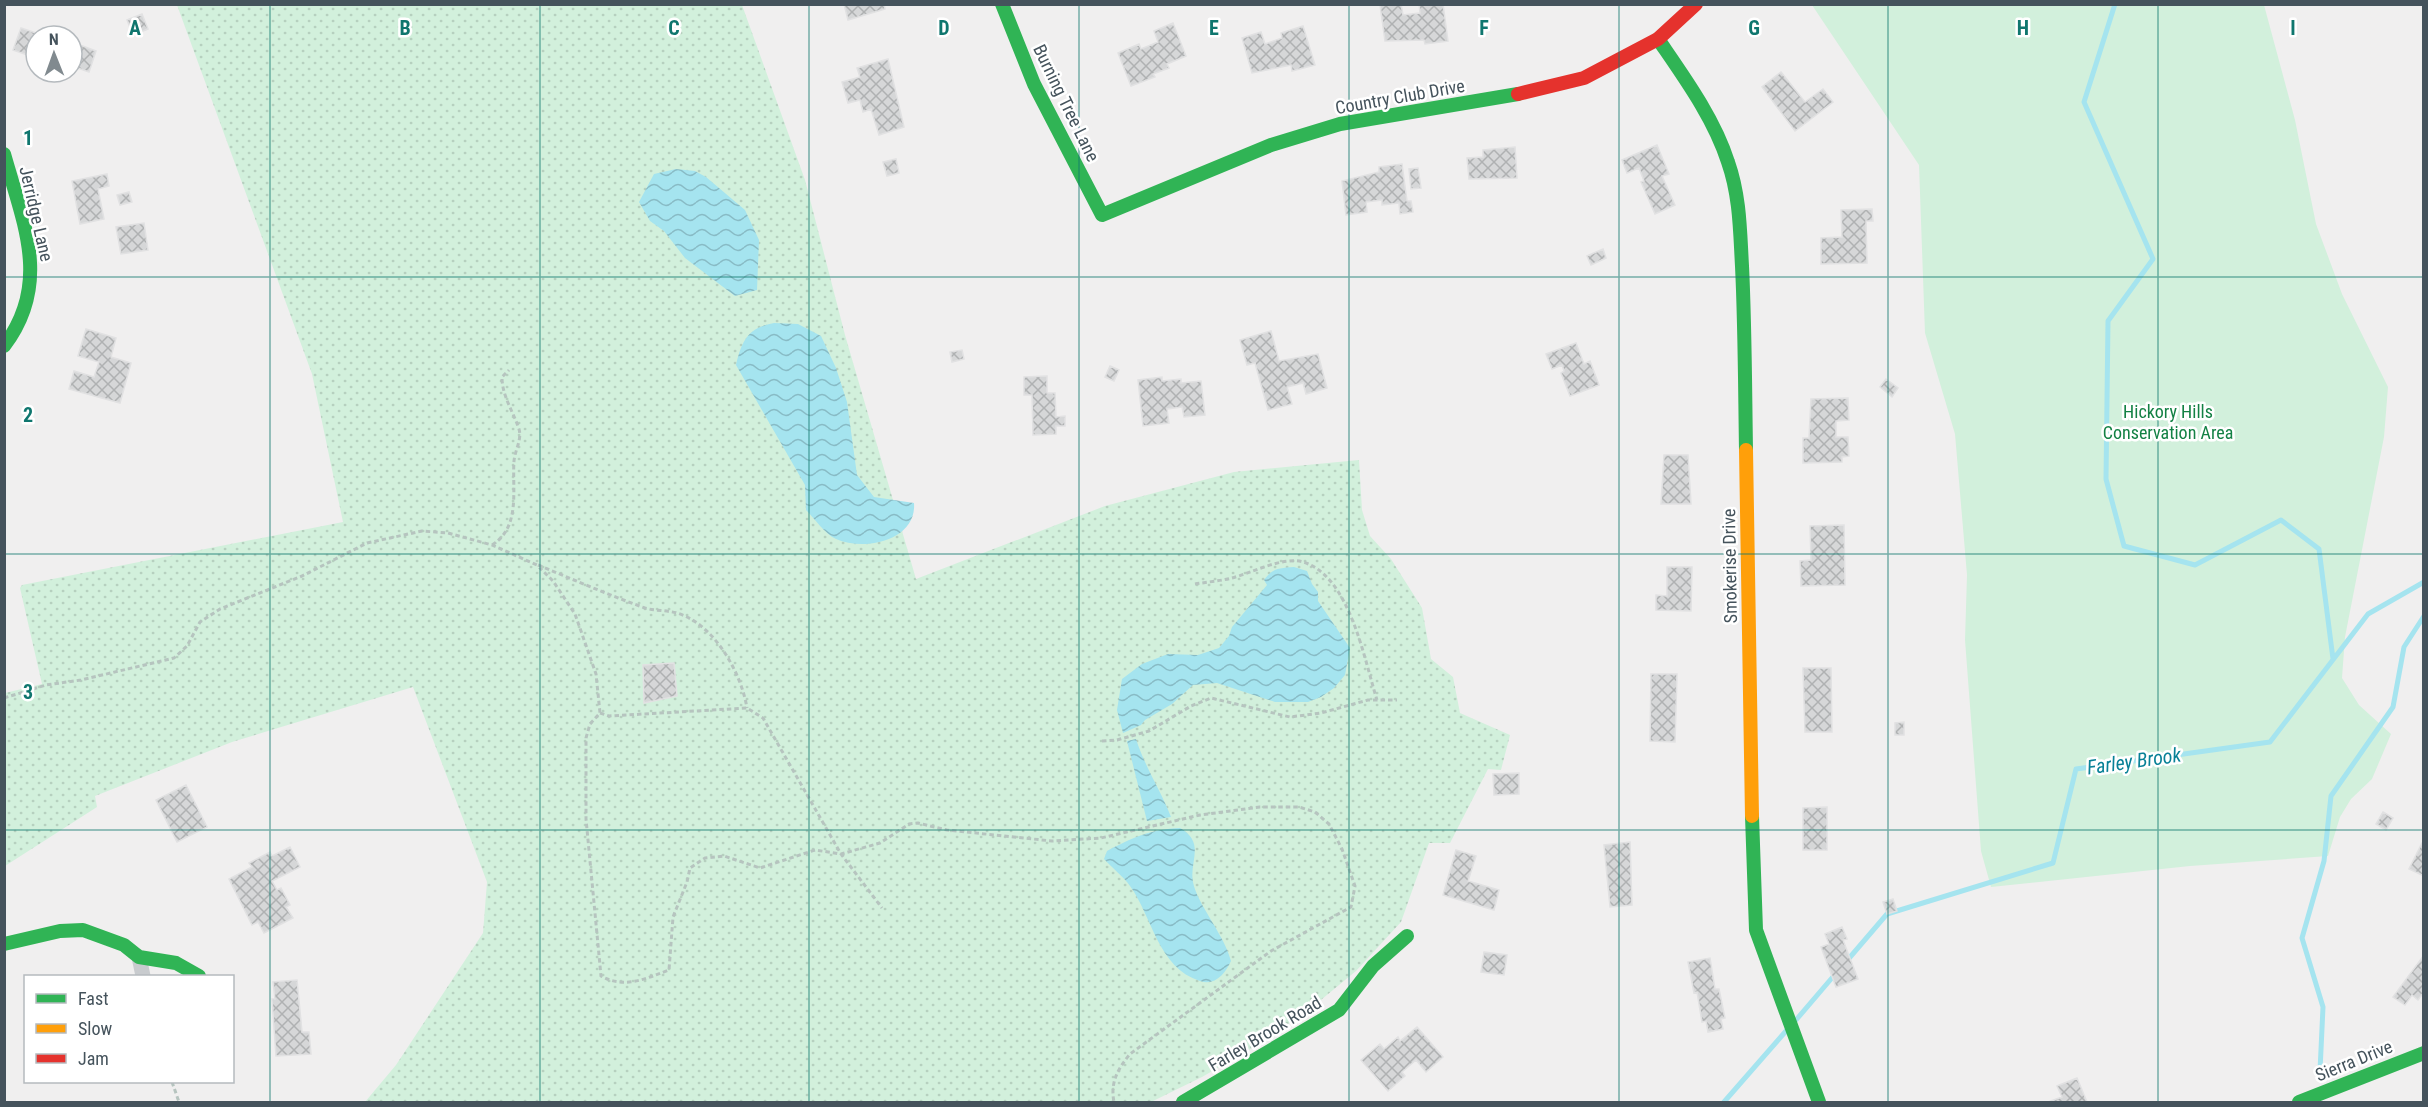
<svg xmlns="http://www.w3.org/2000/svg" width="2428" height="1107" viewBox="0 0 2428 1107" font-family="'Roboto Condensed',sans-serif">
<defs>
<pattern id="grass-dots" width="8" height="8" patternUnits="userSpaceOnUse" patternTransform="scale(1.5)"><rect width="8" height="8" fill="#d2f0dc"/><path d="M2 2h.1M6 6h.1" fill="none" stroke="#b6d0bf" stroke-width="1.8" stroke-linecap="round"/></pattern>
<pattern id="water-waves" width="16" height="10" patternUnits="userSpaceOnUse" patternTransform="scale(1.5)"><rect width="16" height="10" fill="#a5e4ef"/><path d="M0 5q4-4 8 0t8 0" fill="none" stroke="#88bbc5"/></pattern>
<pattern id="building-cross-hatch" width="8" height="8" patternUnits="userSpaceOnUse" patternTransform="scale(1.5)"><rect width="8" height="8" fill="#d6d7d8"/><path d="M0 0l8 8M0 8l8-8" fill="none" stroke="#afb1b2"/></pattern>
</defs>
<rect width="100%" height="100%" fill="#f0efef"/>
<path fill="url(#grass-dots)" d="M177,5H742L805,180L845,335L916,579L1105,506L1234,472L1359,460L1362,510L1370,536L1391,559L1422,608L1431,659L1453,677L1460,713L1510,735L1501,770L1488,769L1450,843H1429L1401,922L1356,971L1316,1004L1266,1040L1202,1077L1151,1102H365L396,1065L483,933L487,882L413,687L232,742L95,796L97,807L5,866V693L42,684L20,588L22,585L343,522L312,374Z"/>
<path fill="#d2f0dc" d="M1812,5H2264L2295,120L2316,224L2342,294L2388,387L2384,437L2345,637L2342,678L2359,705L2391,734L2372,779L2351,799L2340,817L2328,856L2190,866L1991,887L1981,851L1965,640L1967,575L1955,434L1925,333L1919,165Z"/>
<path fill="url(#water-waves)" d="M676,169L695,171L706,177L745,210L759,240L757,290L735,296L685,258L664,231L650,221L639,202L654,174Z
M774,323L798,324L821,336L836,368L847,402L857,475L874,497L914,503C917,540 865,552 836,539C825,534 814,518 806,510L805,485L736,365C742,340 748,328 774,323Z
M1294,567L1307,571L1312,584L1318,592V601L1350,648L1345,675L1334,688L1321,697L1308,702H1275L1217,683L1193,685L1172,704L1145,720L1141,725L1123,733L1117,710L1122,679L1142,664L1168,654L1198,655L1219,648L1229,636L1232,627L1267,585L1264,580C1272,568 1280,568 1294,567Z
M1136,739C1145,767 1161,791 1171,817L1147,821L1127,741Z
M1180,828C1206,843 1189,861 1193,882C1197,904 1224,934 1231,961C1225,974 1215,986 1200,981C1158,968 1152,916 1130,886C1123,876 1112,868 1104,859L1107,851C1132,838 1151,829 1180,828Z"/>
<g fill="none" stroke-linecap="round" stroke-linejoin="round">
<path stroke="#a5e4ef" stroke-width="5" d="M2115,4L2084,102L2153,259L2108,321L2106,479L2124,546L2195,565L2281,520L2319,549L2333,659
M1845,963L1887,914L2053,863L2076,769L2270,742L2368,614L2424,582
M1796,1020L1837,972
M2320,1071L2323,1007L2302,938L2324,861L2331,796L2393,707L2404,647L2424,616
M1724,1102L1786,1031"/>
</g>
<path fill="url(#building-cross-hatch)" stroke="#e1e1e2" stroke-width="1.5" d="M844,4H884L885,9L848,20Z
M1401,4L1403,15L1420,13L1419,4H1443L1448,41L1425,44L1424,40L1385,41L1380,5Z
M142,14L148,29L133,35L127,20Z
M1173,23L1186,56L1167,64L1169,68L1153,74L1155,77L1131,86L1118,53L1139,44L1141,49L1158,42L1154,31Z
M1303,26L1315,65L1292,71L1291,65L1252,73L1242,38L1261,32L1265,44L1282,38L1281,33Z
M21,28L42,35L43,32L55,36H36V58L13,50Z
M72,42L96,51L89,72L72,66Z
M888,59L904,127L879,135L871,109L863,112L860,100L848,103L842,82L860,77L857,68Z
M1781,72L1805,102L1823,89L1833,102L1795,131L1762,87Z
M1657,145L1669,174L1662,176L1675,205L1655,214L1641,182L1644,181L1639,168L1627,173L1622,160Z
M1515,147L1517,178L1469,179L1467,158L1483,157V150Z
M896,159L899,173L887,176L883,162Z
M1402,164L1407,201H1411L1413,212L1400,214L1399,203L1382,205V200L1366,202L1367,212L1346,215L1342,181L1379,172V167Z
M1418,168L1421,188L1411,189L1409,169Z
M107,174L109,186L98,189L104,219L80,224L72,181Z
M129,192L132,202L120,205L117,195Z
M1872,209L1873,221H1866L1867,263L1821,264V238L1842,237L1841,210Z
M144,223L148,250L121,254L116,227Z
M1603,249L1606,258L1591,265L1587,256Z
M86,329L116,338L111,357L131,363L120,403L69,389L74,371L94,377L99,362L78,356Z
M1271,331L1279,361L1318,354L1327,388L1306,394L1303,383L1287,387L1292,404L1268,410L1255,363L1247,365L1240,340Z
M1576,343L1584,364L1590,361L1599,385L1570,396L1561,373L1564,371L1562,365L1552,369L1546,354Z
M962,350L964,359L952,362L950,352Z
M1110,366L1119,370L1114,381L1105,377Z
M1047,376V393H1055L1056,417L1065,416V426H1056V434L1033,435L1032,395H1024V377Z
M1162,377V381L1181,379V383L1201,381L1205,415L1184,417L1182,407L1167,409L1169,423L1143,426L1138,380Z
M1886,379L1898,388L1892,397L1880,387Z
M1848,398L1849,420L1836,421V437H1848L1849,456L1842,457V462L1803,463V438H1809L1811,399Z
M1664,455H1688L1691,504H1661Z
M1844,525L1845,585L1801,586L1800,561L1811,560L1810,526Z
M1667,567H1692L1691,611L1656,610V595L1667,596Z
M674,663L677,696L644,703L643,665Z
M1803,668H1831L1832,732H1805Z
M1651,674H1677L1675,742L1650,741Z
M1904,722V735H1895V723Z
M1519,773V794L1494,795L1493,774Z
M186,785L207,827L177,842L156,800Z
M1827,807V850H1803V808Z
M2383,812L2393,818L2386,830L2376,824Z
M1630,842L1632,905L1610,907L1604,845Z
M2422,843H2424V876L2409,869Z
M290,847L300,867L272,881L277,890L281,888L290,905L286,907L293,918L264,933L258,922L252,925L229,879L252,867L249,863L270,852L272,856Z
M1456,850L1476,856L1468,881L1499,890L1494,910L1443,895Z
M1893,899L1897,911L1887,914L1883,902Z
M1842,927L1847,939L1843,940L1858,979L1836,987L1821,947L1829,944L1825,934Z
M1484,952L1507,955L1504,975L1481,972Z
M2424,955V992L2418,1000L2412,995L2405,1005L2393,997Z
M1710,958L1715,989H1719L1725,1018L1721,1019L1723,1029L1708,1032L1706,1021L1702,1022L1697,992L1694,993L1688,962Z
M297,980L302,1032H309L311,1054L276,1056L272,999H275L273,982Z
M1417,1027L1443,1057L1426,1072L1416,1060L1402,1072L1405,1076L1388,1091L1361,1060L1380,1044L1384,1049L1398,1037L1400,1041Z
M2077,1078L2087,1102H2048L2062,1097L2057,1086Z"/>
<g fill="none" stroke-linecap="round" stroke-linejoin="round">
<path stroke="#b6c4bf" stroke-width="3" stroke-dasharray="4.5 3" stroke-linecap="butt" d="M492,545C521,527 512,490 514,461C515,450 522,440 519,429C513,411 502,396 502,377L509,370
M538,565C574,580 609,595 645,608C655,611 666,610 677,613C714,624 741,672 747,708
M1195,584C1207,582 1220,581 1232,578C1251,573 1284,556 1303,562C1350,576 1364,659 1377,700
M4,698L46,685L81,680L174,658L187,646L200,622L220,609L302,576L367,543L422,531L448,533L492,545L537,565L553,581L575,614L596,674L600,713L590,724L586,738V819L601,976C624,989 645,979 669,970L673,917L687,882L690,868L705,858L724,856L760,868L815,850L841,854L880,843L909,824L918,823L947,830L1052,841L1101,838L1200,815L1260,807H1299L1315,812L1329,824L1342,849L1355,886L1351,907L1271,951L1130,1054C1118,1069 1110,1082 1114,1102
M600,713L609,716L747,708L763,718L841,854L882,908
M1102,741L1117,740L1149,731L1191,706L1211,698L1290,717L1321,713L1368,700H1397
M172,1082L179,1102"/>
<path stroke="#c8cbce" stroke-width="15" d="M139,957L143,976"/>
<path stroke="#30b455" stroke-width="14" d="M1002,4L1034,84L1102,215L1271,145L1340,124L1518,94
M1658,39C1684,77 1714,118 1728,162C1740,196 1740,231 1742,266C1745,327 1745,389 1746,450
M4,154C23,222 52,283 4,346
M1752,816L1756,930L1819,1102
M4,944L60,931L83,930L124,945L139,957L176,963L199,976
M1183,1102L1339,1010L1373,966L1407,936
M2299,1102L2424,1053"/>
<path stroke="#ff9f0a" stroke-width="14" d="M1746,450L1752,816"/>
<path stroke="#e5322d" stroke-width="14" d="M1518,94L1584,78L1658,39L1696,4"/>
</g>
<path fill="none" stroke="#0f766e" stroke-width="1.5" stroke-opacity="0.55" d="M270,4V1102M540,4V1102M809,4V1102M1079,4V1102M1349,4V1102M1619,4V1102M1888,4V1102M2158,4V1102M4,277H2424M4,554H2424M4,830H2424"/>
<g text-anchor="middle" stroke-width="5" stroke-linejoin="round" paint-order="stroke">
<g font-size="18" fill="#45535c" stroke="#fff">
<text transform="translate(1400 97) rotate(-10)" y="6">Country Club Drive</text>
<text transform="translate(1066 103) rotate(64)" y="6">Burning Tree Lane</text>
<text transform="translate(36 214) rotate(77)" y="6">Jerridge Lane</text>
<text transform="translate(1730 566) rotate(-91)" y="6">Smokerise Drive</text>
<text transform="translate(1265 1034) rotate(-31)" y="6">Farley Brook Road</text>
<text transform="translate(2354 1061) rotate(-22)" y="6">Sierra Drive</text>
</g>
<g font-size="18" fill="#138144" stroke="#fff">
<text x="2168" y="418">Hickory Hills<tspan x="2168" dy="21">Conservation Area</tspan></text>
</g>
<g font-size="20" font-style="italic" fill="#088197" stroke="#fff">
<text transform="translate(2134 761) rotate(-8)" y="7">Farley Brook</text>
</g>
</g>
<g font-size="20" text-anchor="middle" font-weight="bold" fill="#0f766e" stroke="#fff" stroke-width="5" stroke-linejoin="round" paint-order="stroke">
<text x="135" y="35">A</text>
<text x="405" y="35">B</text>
<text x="674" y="35">C</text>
<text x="944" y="35">D</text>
<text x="1214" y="35">E</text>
<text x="1484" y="35">F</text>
<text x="1754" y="35">G</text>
<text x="2023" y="35">H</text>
<text x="2293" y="35">I</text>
<text x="28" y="145">1</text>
<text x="28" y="422">2</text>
<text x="28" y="699">3</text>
</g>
<rect width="2428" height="1107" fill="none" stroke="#45535c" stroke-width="12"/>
<rect x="24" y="975" width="210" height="108" fill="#ffffff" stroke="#b5babe" stroke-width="1.5"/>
<rect x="36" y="994" width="30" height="9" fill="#30b455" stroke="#b5babe" stroke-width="1.5"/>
<text x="78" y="1005" font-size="18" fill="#45535c">Fast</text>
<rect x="36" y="1024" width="30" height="9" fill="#ff9f0a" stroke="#b5babe" stroke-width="1.5"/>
<text x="78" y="1035" font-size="18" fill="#45535c">Slow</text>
<rect x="36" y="1054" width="30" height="9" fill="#e5322d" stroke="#b5babe" stroke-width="1.5"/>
<text x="78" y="1065" font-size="18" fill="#45535c">Jam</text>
<g transform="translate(54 54) rotate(359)"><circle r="28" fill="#ffffff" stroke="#b5babe" stroke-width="1.5"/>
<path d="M0-4.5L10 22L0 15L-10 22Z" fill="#818a8f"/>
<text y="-9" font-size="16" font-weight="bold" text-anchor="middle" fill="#45535c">N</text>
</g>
</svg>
